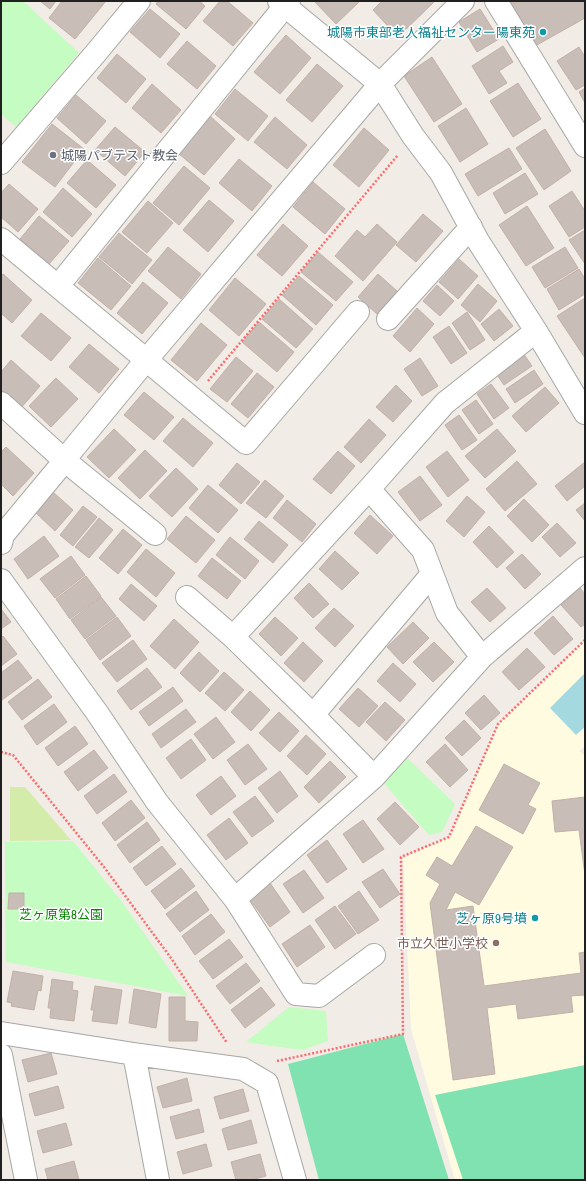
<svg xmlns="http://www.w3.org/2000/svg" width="586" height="1181" viewBox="0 0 586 1181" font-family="'Archivo Narrow','Noto Sans JP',sans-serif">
<rect width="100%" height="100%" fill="#f1ece5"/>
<path fill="#fffbe0" d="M585,641V746L579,751L585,756V1180H455L411,1029L403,858L450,837L499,724Z"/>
<path fill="#d3ecaa" d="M10,787H25L71,840L10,841Z"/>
<path fill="#c4fcc1" d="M1,1H23L79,53L16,127L1,114Z
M405,756L455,804L442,832L429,835L382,781Z
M73,841L122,902L188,996L6,962L5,842Z
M289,1007L326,1011L328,1041L302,1050L246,1042Z"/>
<path fill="#81e2b1" d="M403,1034L449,1180H319L288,1064Z
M585,1065V1180H463L435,1095Z"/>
<path fill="#a4d9e0" d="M585,673V727L576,735L550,708Z"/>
<path fill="#c9bdb8" stroke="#c3b0a7" d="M40,1H56L50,9Z
M62,1H106L75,39L49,18Z
M158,1H199L205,6L186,29L156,4Z
M220,1H227L253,23L233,46L203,21Z
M314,1H360L336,24Z
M382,1H435L398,37L373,10Z
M507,1H585V18L535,46Z
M150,9L180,34L160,58L130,32Z
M480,9L499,39L477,52L459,22Z
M286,35L311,58L280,94L254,72Z
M187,41L216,66L197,89L167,64Z
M503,46L513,62L499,71L507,83L489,94L472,66Z
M579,47L585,57V85L576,90L557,61Z
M117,54L146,79L126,103L97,78Z
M432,57L462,104L434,122L404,76Z
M317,64L343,86L312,122L286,100Z
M518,83L541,119L513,137L490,101Z
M152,84L181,110L161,133L132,108Z
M585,88V103L579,92Z
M235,89L268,116L248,141L215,114Z
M76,95L106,121L86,144L57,118Z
M466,108L488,144L460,162L438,126Z
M210,116L235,139L204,175L178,153Z
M275,117L307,145L287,169L254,142Z
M52,124L84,149L55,187L22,162Z
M115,127L145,152L125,176L95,150Z
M364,128L389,150L359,187L333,165Z
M545,129L571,171L544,190L516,148Z
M509,148L522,169L478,196L465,174Z
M239,159L272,186L252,211L219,183Z
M87,160L116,185L96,208L67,183Z
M184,166L210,188L179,225L153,203Z
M525,173L538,194L505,214L493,193Z
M313,182L345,209L325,234L293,207Z
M9,184L38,209L18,232L1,217V193Z
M63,188L92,214L72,237L43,212Z
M572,191L585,211V227L569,237L549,206Z
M209,200L234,221L208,252L183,230Z
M148,201L173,223L147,253L122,232Z
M527,206L554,248L526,266L499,225Z
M423,214L443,231L416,262L396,245Z
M39,216L69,241L49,264L20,239Z
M283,224L308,246L282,276L257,255Z
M377,224L397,242L363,281L335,256L357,230L365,237Z
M585,230V264L569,240Z
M119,233L152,260L132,284L99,257Z
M168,247L201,274L181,299L148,271Z
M565,247L578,268L545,288L532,267Z
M318,252L353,282L336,301L301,272Z
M98,258L131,286L111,310L78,283Z
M459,259L478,276L458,299L439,282Z
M579,269L585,279V294L559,310L547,289Z
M3,274L32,300L12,323L1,313V276Z
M378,274L397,291L377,314L358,297Z
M299,276L333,305L316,325L282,295Z
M235,278L266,304L239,336L209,310Z
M143,282L168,303L142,334L117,313Z
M478,284L497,301L480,322L461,305Z
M437,285L454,301L440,316L423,301Z
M585,298V358L557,316Z
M279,299L313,329L296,348L262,319Z
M417,308L434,324L410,352L393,336Z
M499,309L513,326L494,341L481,324Z
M467,312L485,340L470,350L452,323Z
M41,313L71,338L51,361L21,336Z
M259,322L294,352L277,372L242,342Z
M201,323L227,345L197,381L171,360Z
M449,326L467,353L451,364L433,337Z
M89,344L119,369L99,393L69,367Z
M523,353L532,366L504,385L495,372Z
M236,357L253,371L227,402L210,389Z
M420,358L438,386L422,396L404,369Z
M11,360L40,386L20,409L1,393V372Z
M534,370L543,384L515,403L506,389Z
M257,373L274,387L248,418L231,404Z
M56,378L78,399L51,427L29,406Z
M491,384L509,408L494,419L477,394Z
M396,385L412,401L393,422L376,407Z
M545,387L559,403L526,432L512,416Z
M144,392L174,417L154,440L124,415Z
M476,400L493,424L479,434L462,410Z
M459,415L477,440L462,450L445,425Z
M183,418L213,443L193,467L163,441Z
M369,419L386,435L361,463L344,447Z
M114,429L136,450L109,478L87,457Z
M497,429L516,451L485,478L465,456Z
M6,447L34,473L13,496L1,484V452Z
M145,450L167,471L140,499L118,478Z
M338,451L355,466L331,494L313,479Z
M447,451L469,480L448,497L426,467Z
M517,461L537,484L505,511L486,489Z
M585,462V486L567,501L555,486Z
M237,463L260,482L241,504L219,485Z
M176,468L198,489L172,517L149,496Z
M420,476L442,505L420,521L398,492Z
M265,480L284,496L266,518L246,503Z
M208,485L238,510L218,533L189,508Z
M53,492L73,510L55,531L35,512Z
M467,496L485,512L464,537L446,521Z
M524,499L549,525L532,542L507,516Z
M287,500L316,524L302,542L273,518Z
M585,503V521L576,510Z
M83,506L97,517L73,546L60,535Z
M370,515L393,536L377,554L354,533Z
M186,516L215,540L196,563L167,539Z
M99,518L113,530L89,558L75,547Z
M259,521L288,545L273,563L244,539Z
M557,523L576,543L560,557L542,537Z
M489,526L514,552L497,568L473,542Z
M123,529L142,545L118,574L99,558Z
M44,536L59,556L28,579L14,559Z
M230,537L259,561L245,579L216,555Z
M146,549L175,573L156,597L127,572Z
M335,551L359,573L342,590L319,569Z
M522,554L541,574L525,589L506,568Z
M71,556L85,575L55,598L40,579Z
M212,558L241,581L227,599L198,576Z
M86,576L101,596L70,619L56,599Z
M309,583L329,604L313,618L294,598Z
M131,584L157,606L144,621L119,599Z
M487,588L506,608L490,622L471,602Z
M580,588L585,594V624L581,627L561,605Z
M101,597L116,616L85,639L71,620Z
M334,608L354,626L335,647L315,628Z
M1,609L11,622L1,629Z
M553,616L573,639L554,655L534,633Z
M117,617L131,636L100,660L86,640Z
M275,617L298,638L281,656L259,634Z
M174,619L199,642L175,669L150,646Z
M413,622L429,638L403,664L387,647Z
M3,636L17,654L1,666V638Z
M133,640L147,659L117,682L102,663Z
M303,642L323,661L304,682L284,663Z
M434,642L454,662L433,682L413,662Z
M527,648L545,667L519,690L502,672Z
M199,652L219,671L200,692L180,673Z
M18,660L32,678L2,700L1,698V673Z
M393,663L416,684L400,702L377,681Z
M147,668L162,687L131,710L117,691Z
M224,672L244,690L225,711L205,693Z
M38,679L52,697L22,720L8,702Z
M173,687L183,701L149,726L139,712Z
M358,688L378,706L359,727L339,709Z
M250,691L270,710L251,731L231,712Z
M484,695L500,713L481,730L465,713Z
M385,702L405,720L386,741L366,722Z
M54,704L67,722L37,745L24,726Z
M186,709L196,722L161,748L152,734Z
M279,712L299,731L280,752L259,733Z
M216,717L235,742L213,759L194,734Z
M464,720L481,738L462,756L445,738Z
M75,726L88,744L58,766L45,748Z
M306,735L326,754L307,775L287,756Z
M191,739L206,760L181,779L166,758Z
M248,744L267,769L245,785L227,760Z
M445,744L468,770L450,787L426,762Z
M94,750L108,768L78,791L64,772Z
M330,761L346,777L319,803L304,787Z
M504,764L540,783L528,805L536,809L523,834L479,810Z
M280,771L298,796L277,813L258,788Z
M114,774L127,792L97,814L84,796Z
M221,776L236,796L211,815L196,795Z
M255,796L274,821L252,837L233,812Z
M585,797V875L579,830L555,832L552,801Z
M131,800L145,818L115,841L102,823Z
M395,802L419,827L400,845L377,819Z
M229,818L248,843L226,860L207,835Z
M363,820L384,849L363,863L343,834Z
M147,822L160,840L130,863L117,845Z
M476,826L513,847L479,905L455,892L446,910L473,906L484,986L581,973L579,953L585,952V1000L584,995L571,996L573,1012L518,1019L516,1004L487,1008L495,1074L453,1080L430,903L440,884L426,875L437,857L452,866Z
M327,840L347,869L327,883L307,855Z
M162,846L176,864L146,886L133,868Z
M181,868L195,886L165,909L151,891Z
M383,869L400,894L380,908L362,882Z
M304,870L324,898L303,913L283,884Z
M270,883L290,912L270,927L249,898Z
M196,891L209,910L180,932L166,914Z
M359,891L379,920L358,934L338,906Z
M9,893H24V909H8Z
M335,906L356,934L335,949L315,920Z
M211,914L225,932L195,955L182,936Z
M310,925L325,947L297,967L282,944Z
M229,939L243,957L213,979L199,961Z
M246,963L260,981L230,1004L216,986Z
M13,971L43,976L41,991L38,990L34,1010L11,1006L12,1003L7,1002Z
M52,979L73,982L72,990L78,991L74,1021L50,1018L51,1008H48Z
M95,986L122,990L117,1024L92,1021L94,1010H91Z
M261,987L275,1005L245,1028L231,1010Z
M134,989L161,994L156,1028L129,1023Z
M169,997H185V1021L198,1022L197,1041H169Z
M51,1053L57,1074L28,1082L22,1060Z
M187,1078L192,1101L163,1108L157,1087Z
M58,1086L64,1108L35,1116L29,1094Z
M243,1089L249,1111L220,1119L214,1097Z
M199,1109L204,1132L176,1139L170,1117Z
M251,1120L257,1143L228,1150L222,1129Z
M66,1123L72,1145L43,1153L37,1131Z
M206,1144L212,1166L183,1174L177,1152Z
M260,1154L266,1176L251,1180H236L231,1162Z
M74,1161L79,1180H48L45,1169Z"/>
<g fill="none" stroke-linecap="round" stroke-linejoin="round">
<defs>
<path id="minor" d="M279,1L380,84L413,136L441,173L478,241L536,331L585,413
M496,1L585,146
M1,163L95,54L139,1
M1,239L246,443L358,312
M58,286L289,1
M388,319L471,227
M1,403L64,460L155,534
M369,489L423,550L447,613L482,657
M1,543L3,535L57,470L64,460L147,359L380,84L463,1
M1,580L98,714L157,802L235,899L374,777L482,657L585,568
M187,597L233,637
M313,715L432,574
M374,777L313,715L233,637L369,489L445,403L536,331
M235,899L296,994L319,996L374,955
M1,1033L134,1054L243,1069L267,1083L295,1180
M134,1054L158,1180
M1,1055L26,1180"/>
</defs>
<use href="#minor" stroke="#a7a7a7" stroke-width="24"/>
<path stroke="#ff686b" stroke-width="2.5" stroke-dasharray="2 2" stroke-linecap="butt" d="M208,381L398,155
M1,752L13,755L104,867L171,958L227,1043
M277,1061L403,1034L401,857L449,837L498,724L585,640"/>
<use href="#minor" stroke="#fff" stroke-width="22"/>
</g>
<g fill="#0f9aa8" stroke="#fff" stroke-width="1.5">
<circle cx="543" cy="32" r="4"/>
<circle cx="535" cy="918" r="4"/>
</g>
<circle fill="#6b7280" stroke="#fff" stroke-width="1.5" cx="53" cy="155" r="4"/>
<circle fill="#8d6e63" stroke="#fff" stroke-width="1.5" cx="496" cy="943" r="4"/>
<g text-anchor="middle" stroke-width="3" stroke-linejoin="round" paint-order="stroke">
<g font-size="13" fill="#0d838f" stroke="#fff" text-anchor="end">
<text x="535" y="37">城陽市東部老人福祉センター陽東苑</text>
<text x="527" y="923">芝ヶ原9号墳</text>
</g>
<g font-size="13" fill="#5b616d" stroke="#fff" text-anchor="start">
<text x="61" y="160">城陽パブテスト教会</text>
</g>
<g font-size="13" fill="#0c8407" stroke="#fff">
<text x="61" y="919">芝ヶ原第8公園</text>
</g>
<g font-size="13" fill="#785e54" stroke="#fff" text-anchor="end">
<text x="488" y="948">市立久世小学校</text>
</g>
</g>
<rect width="586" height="1181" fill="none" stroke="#202020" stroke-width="4"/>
</svg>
